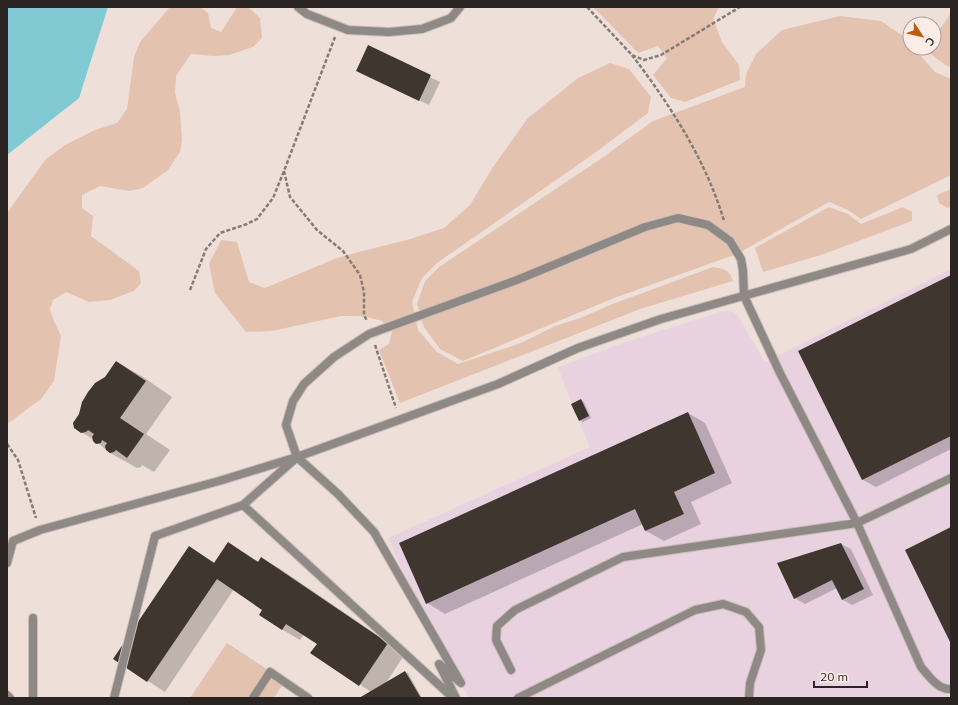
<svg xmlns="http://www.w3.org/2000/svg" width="958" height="705" viewBox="0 0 958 705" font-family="Mulish,sans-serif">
<rect width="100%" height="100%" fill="#eee0d9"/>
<path fill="#e8d2e0" d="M951,269V698H469L431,634L388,538L590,447L571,403L558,367L628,341L724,311H731L736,314L741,321L765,362Z"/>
<path fill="#e3c2b0" d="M170,7H200L208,13L211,28L221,32L237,7H248L260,18L262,38L253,47L229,55L213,56L191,54L176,76L175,93L180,111L182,140L180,152L168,170L143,188L129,191L100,186L82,195V208L93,216L91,236L139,271L141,283L134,291L110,300L89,302L66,292L53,300L50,309L53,319L61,336L54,381L41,399L7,424V213L45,160L65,145L95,130L117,123L127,109L134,57L140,42Z
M593,7H719L713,19L722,42L739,65L740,80L685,102L671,98L653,75L667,58L658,46L638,53Z
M951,13V67L947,66L925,50L927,48H934V37Z
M840,16L881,21L906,38L910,43V48H914L935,72L951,79V175L861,219L848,210L829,202L737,254L614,298L463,361L440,349L424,327L417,304L425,281L439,267L599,160L653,121L745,87L746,74L756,54L782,30Z
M610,63L629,69L651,97L648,113L592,155L437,263L422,278L412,302L418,330L437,352L458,364L521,343L555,326L583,317L610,305L713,267C724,269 729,269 733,281L643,308L400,403L379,350L389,344L392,332L382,321L367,317L358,316H341L272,331L246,332L215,293L209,264L221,240L237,242L249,282L265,288L337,258L359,252L407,240L444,228L470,205L493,167L528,118L578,78Z
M951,189V206L948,208L939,203L937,195Z
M829,207L848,214L861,224L903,207L912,212V221L824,254L763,272L755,248Z
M227,643L285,681L274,698H190Z"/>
<path fill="#81c9d3" d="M7,7H108L79,98L7,155Z"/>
<path fill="#0003" d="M368,47L440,82L429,105L367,76Z
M951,276V449L876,487L863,480L800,351Z
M117,362L143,377L172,397L146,434L170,450L154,472L142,465L141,467L137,468L110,453L93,439L81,432L105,378Z
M581,400L584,402L591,418L583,422L580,420Z
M688,413L705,423L732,483L691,502L701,524L664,541L646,531L643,524L445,614L427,603Z
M228,543L259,562L261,558L279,568L405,654L386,683L405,672L408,673L422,698H361L371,692L312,652L318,644L304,634L300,640L283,630L260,614L263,609L234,589L165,692L114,659L189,547L215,563Z
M841,544L851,549L873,595L852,605L843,600L837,588L805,604L795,598Z"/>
<path fill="#403630" d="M368,45L431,75L419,101L356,71Z
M951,275V436L862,480L798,351Z
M116,361L146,381L120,418L144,434L127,458L116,450L114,452L110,453L106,450L105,446L107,443L102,440L101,443L96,444L93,441L92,437L94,434L88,430L86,432L81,433L74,428L73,423L79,414L82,402L88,392L95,383L105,377Z
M581,399L589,416L579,421L571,404Z
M688,412L715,473L674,492L684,514L645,531L635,509L426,604L399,543Z
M951,527V644L905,550Z
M228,542L258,562L261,557L388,643L359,686L310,653L317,644L286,624L282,630L259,615L262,610L217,579L147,682L113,659L189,546L214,563Z
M841,543L864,589L842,600L832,580L794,599L777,563Z
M405,671L421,698H359Z"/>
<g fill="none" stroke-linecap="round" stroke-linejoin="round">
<defs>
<path id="lane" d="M298,7L307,14L348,30L389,32L422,29L451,18L460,7
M243,505L295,459
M7,563L13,541L40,530L219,481L297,457L498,384L578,348L661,319L911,249L951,229
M33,618V698
M511,670L496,640L497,626L515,610L623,557L857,523L951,478
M7,695L10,698
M114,698L155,536L243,505L450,695
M253,698L270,672L308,698
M456,698L439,664L461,683L374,532L338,494L297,457L286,425L293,401L304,384L334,357L369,334L517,280L645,227L678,218L708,225L730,241L741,259L743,271L744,296L780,373L857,523L921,667C929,676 938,690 951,689
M518,698L695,610L723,604L746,612L759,627L761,650L750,683L749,698"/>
</defs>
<use href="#lane" stroke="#cbbeb8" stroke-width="10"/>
<path stroke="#857c77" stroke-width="2.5" stroke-dasharray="4 2" stroke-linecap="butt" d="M587,7L632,55L644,60L661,55L740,7
M632,55C670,105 706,160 724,221
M284,171L290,197L317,230L343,251L360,275L364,292V315L367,321
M190,290L206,249L220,233L247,224L257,219L273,198L284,171L335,37
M375,345L396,408
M7,444L18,460L36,518"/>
<use href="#lane" stroke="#8e8985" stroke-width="8"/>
</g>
<rect width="958" height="705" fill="none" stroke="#2a2522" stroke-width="16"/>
<g transform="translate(922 36) rotate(125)"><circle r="19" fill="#fbede6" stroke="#a79d98"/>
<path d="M0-3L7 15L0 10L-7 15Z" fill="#bb5c15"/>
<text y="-6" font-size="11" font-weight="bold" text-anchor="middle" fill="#2a2522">С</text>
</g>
<path d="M814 681v6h53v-6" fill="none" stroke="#2a2522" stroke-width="2"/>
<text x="820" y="681" font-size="12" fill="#2a2522" stroke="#fbede6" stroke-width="3" paint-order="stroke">20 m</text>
</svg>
